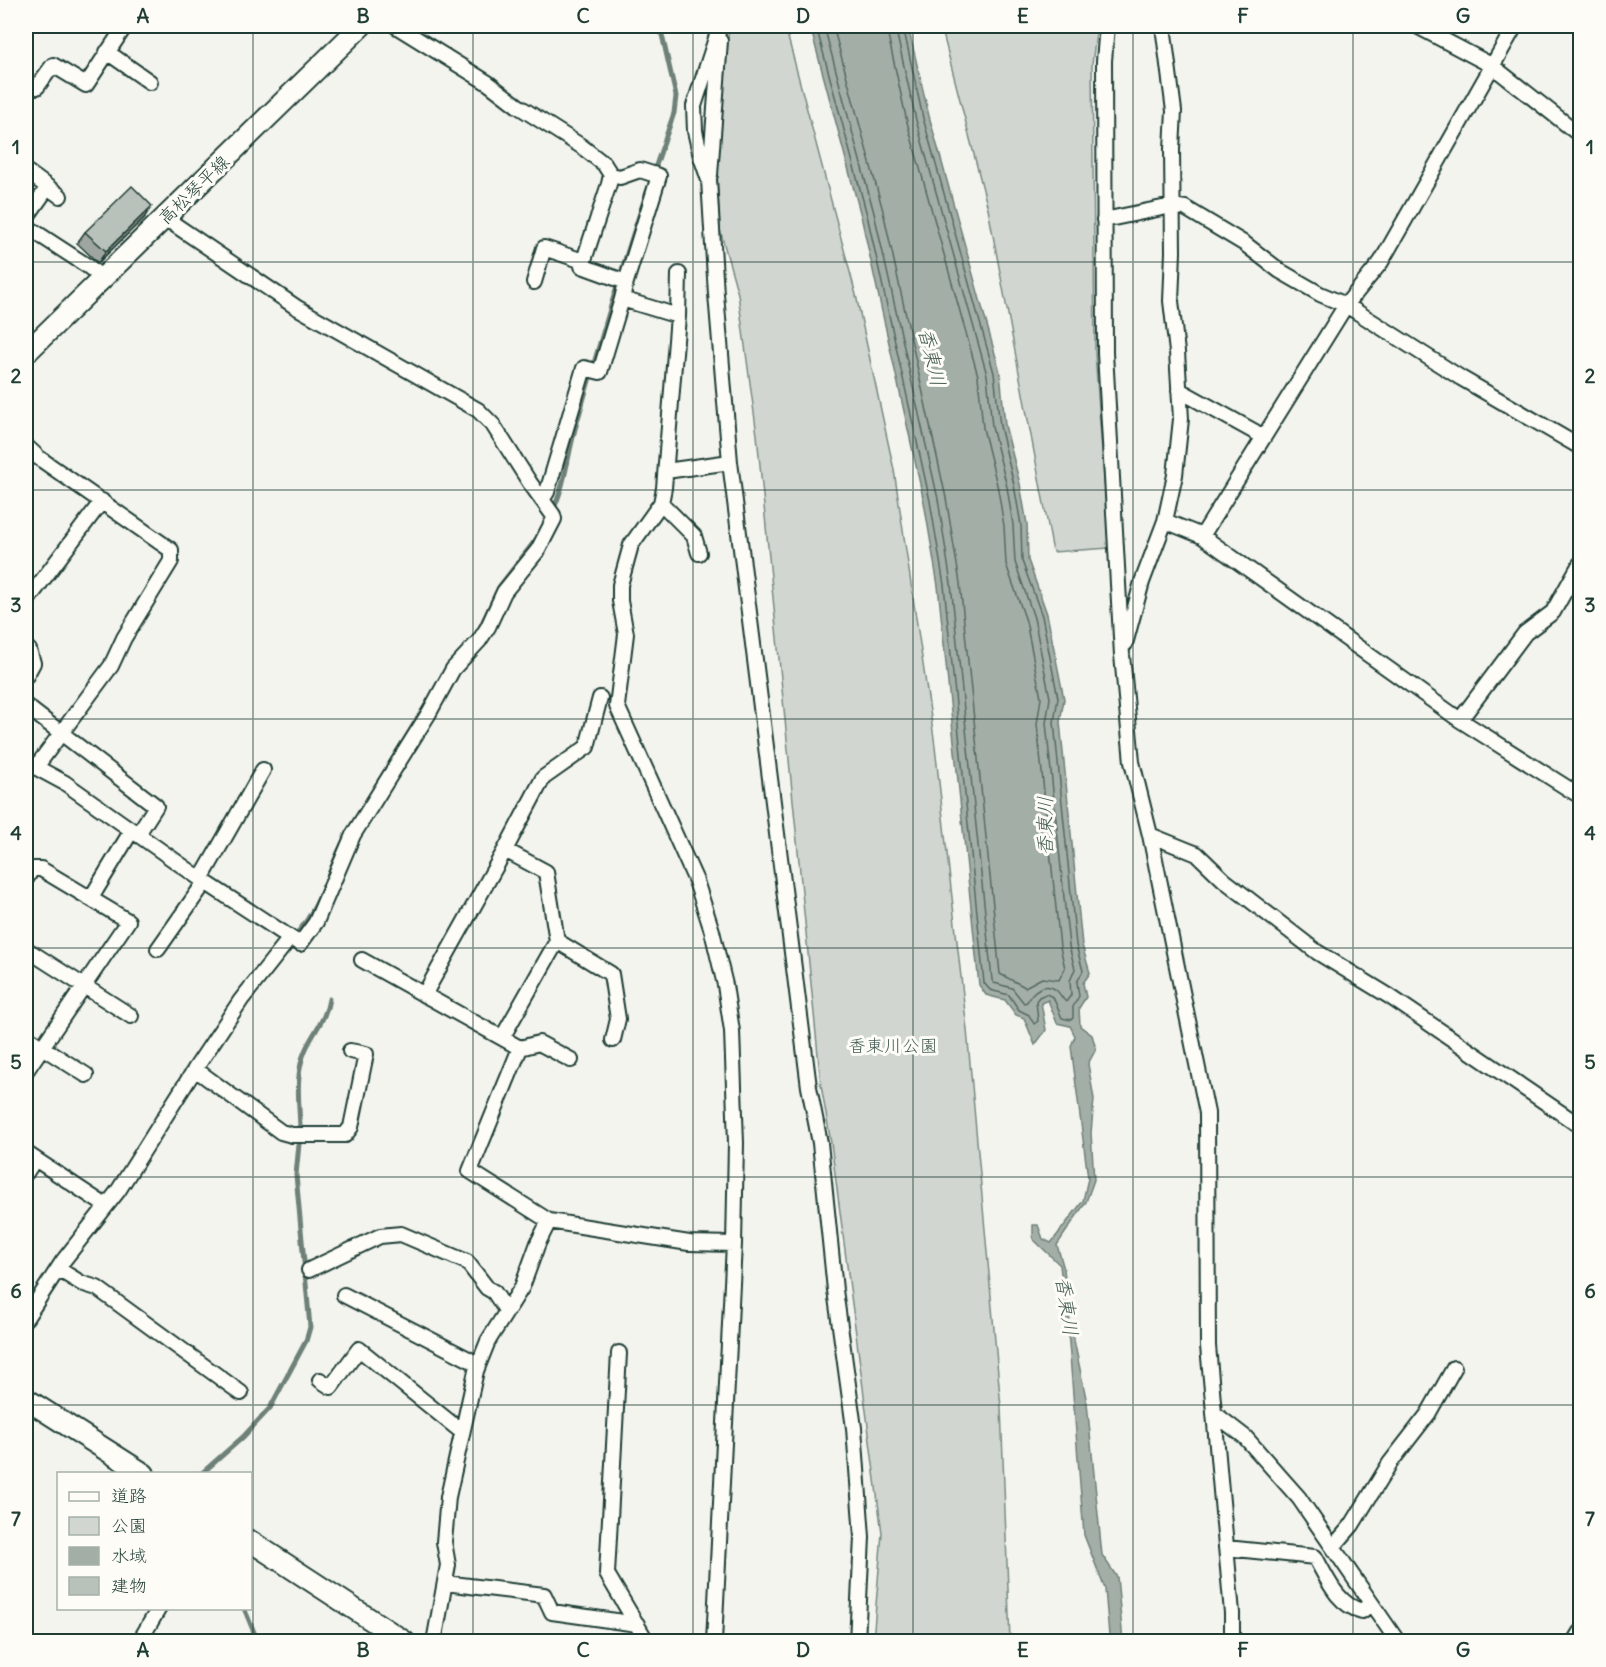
<svg xmlns="http://www.w3.org/2000/svg" width="1606" height="1667" viewBox="0 0 1606 1667" font-family="Delius,'Klee One',sans-serif">
<rect width="100%" height="100%" fill="#f4f4ef"/>
<filter id="ink" filterUnits="userSpaceOnUse"><feTurbulence type="fractalNoise" baseFrequency=".0167" numOctaves="2"/><feDisplacementMap in="SourceGraphic" scale="12" xChannelSelector="R" yChannelSelector="G"/><feConvolveMatrix kernelMatrix="1 2 1 2 8 2 1 2 1" color-interpolation-filters="sRGB"/></filter>
<g filter="url(#ink)">
<path fill="#d1d6d1" stroke="#788a82" stroke-width="1.5" d="M729,26H785L856,295L894,470L934,738L967,1030L1001,1407L1010,1641H873L882,1533L831,1143L821,1085L757,435L738,294L720,230L717,171Z
M941,26H1097L1092,64L1095,353L1109,548L1053,552L988,209Z"/>
<path fill="#a3aea7" stroke="#6e8179" stroke-width="1.5" d="M810,26H908L929,116L1000,372L1005,425L1020,484L1027,524L1028,560L1047,614L1064,699L1060,722L1082,945L1090,973L1083,983L1086,997L1079,1008L1080,1026L1092,1035L1096,1049L1088,1064L1094,1099L1091,1133L1094,1180L1086,1202L1057,1245L1064,1269L1068,1311L1087,1403L1102,1555L1117,1577L1123,1641H1106L1109,1635L1105,1589L1084,1535L1069,1343L1060,1265L1033,1239V1225H1038L1043,1239L1051,1243L1083,1201L1088,1178L1071,1046L1075,1036L1070,1026L1057,1023L1048,1000L1041,1003L1046,1030L1035,1045L1024,1018L1016,1015L1005,1000L986,995L979,985L938,586L924,502L861,216Z"/>
<g fill="none" stroke-linecap="round" stroke-linejoin="round">
<path stroke="#546a62" stroke-width="1.5" d="M816,26L867,215L930,501L944,585L984,983L990,990L1009,995L1019,1010L1029,1015L1034,1024L1038,1021L1036,1001L1039,997L1046,994L1053,997L1062,1018L1071,1020L1073,1018V1007L1079,996L1077,982L1083,971L1076,945L1054,722L1058,698L1042,616L1022,561L1021,525L1014,485L1000,426L994,373L923,118L903,26
M824,26L874,213L938,499L951,584L992,980L994,983L1012,988L1024,1003L1027,1002C1032,991 1045,981 1056,990C1061,994 1062,999 1066,1002L1071,995L1070,981L1075,969L1069,946L1046,723L1050,698L1034,618L1015,562L1013,525L1007,487L992,427L987,375L916,120L895,26
M833,26L883,211L946,498L960,583L1000,974L1025,987L1042,978L1059,980L1065,968L1060,947L1037,724L1041,698L1026,621L1006,564L1004,526L998,489L983,428L978,376L907,122L886,26"/>
<path stroke="#6e8179" stroke-width="5" d="M653,174L674,113L676,96L660,26
M553,510C566,483 568,451 577,422C600,343 622,264 649,186
M478,632L499,587L538,537
M355,820L429,700
M297,933C321,906 329,867 346,836
M300,1127C299,1102 295,1074 305,1051C313,1032 326,1020 329,999
M201,1474L243,1437L270,1408L306,1341L310,1327L296,1175L299,1144
M244,1608L258,1642"/>
<defs>
<path id="street" d="M396,26L488,83L518,106L581,146L604,164L611,175L609,184L582,266L626,282L622,299L678,316
M1107,26L1104,61L1105,353L1122,655L1132,762L1150,835L1207,1113L1208,1346L1232,1613V1642
M1417,26L1491,65L1580,135
M107,52L150,82
M37,87L53,65L86,85L125,26
M26,171L60,196
M611,175L620,177L640,170L659,176L626,282
M710,175L720,41
M26,218L48,187
M1104,220L1172,206L1185,208L1245,244L1280,271L1320,294L1346,305L1461,378L1580,447
M26,226L89,267L102,278
M679,274L678,316L664,488L661,503L631,545L620,585V601L626,634L617,706L696,881L712,931L725,985L732,1031L736,1143L734,1244L714,1642
M534,282L544,248L583,261
M1179,390L1255,432
M26,446L39,458L171,550V561L124,638L111,666L36,767
M730,462L809,1087L820,1143L835,1290L854,1428L862,1537L857,1642
M666,471L730,462L716,294L709,180L701,157L695,131L694,106L720,26
M542,500L547,492L584,368L600,372L622,299
M661,503L694,536L699,553
M1165,521L1202,536L1460,720L1580,796
M1202,536L1346,305L1381,262L1515,26
M26,602L102,501
M1125,644L1142,582L1165,521L1175,475L1181,419L1177,352L1171,301L1173,252L1172,149L1174,111L1163,26
M26,647L29,650L33,663L26,676
M26,706L156,806L138,834
M1460,720L1525,633L1553,612L1580,564
M26,762L65,783L205,882L300,944L316,922L353,835L429,713L453,669L479,641L488,627L504,592L538,550L554,519L553,515L530,483L493,425L478,410L296,307L165,218
M1150,835L1197,854L1224,880L1317,952L1389,996L1580,1126
M505,850L543,778L587,747L600,698
M26,879L32,869H41L128,921L26,1071
M201,879L263,770
M91,898L132,830
M557,941L611,974L618,1019L613,1040
M26,949L131,1016
M158,949L205,882
M362,960L520,1048L470,1171L549,1221L689,1243L734,1244
M424,995L505,850L546,872L557,941L502,1038
M26,1037L86,1075
M520,1048L539,1043L571,1060
M195,1069L281,1132L292,1135H345L351,1127L366,1054L350,1051
M26,1153L106,1206
M26,1173L35,1159
M58,1269L81,1283L97,1288L241,1393
M309,1270L380,1236L401,1234L467,1262L487,1288L494,1292L506,1310
M344,1295L478,1364
M26,1318L63,1261L118,1191L195,1069L241,1000L290,938
M619,1353L607,1574L647,1642
M320,1380L331,1387L359,1349L462,1432
M1214,1413L1245,1437L1299,1498L1398,1642
M1333,1547L1352,1525L1390,1463L1428,1414L1454,1368
M1226,1548L1315,1557C1327,1578 1337,1605 1362,1611L1371,1603
M445,1583L544,1595L552,1612L637,1624
M139,1642L159,1608
M434,1642L448,1565L444,1542L448,1497L476,1371L488,1341L522,1287L538,1243L549,1221
M1574,1642L1580,1632"/>
<path id="secondary" d="M26,353L361,26
M26,1399L144,1474
M250,1541L405,1642"/>
</defs>
<use href="#street" stroke="#1f3d34" stroke-width="18"/>
<use href="#secondary" stroke="#1f3d34" stroke-width="24"/>
<use href="#street" stroke="#fdfcf7" stroke-width="14"/>
<use href="#secondary" stroke="#fdfcf7" stroke-width="20"/>
</g>
<path fill="#9fa6a1" stroke="#1f3d34" stroke-width="1.5" d="M144,218L98,263L77,243L85,232Z"/>
<path fill="#828783" stroke="#1f3d34" stroke-width="1.5" d="M152,206L144,218L98,263L106,251Z"/>
<path fill="#b9c1bb" stroke="#1f3d34" stroke-width="1.5" d="M132,186L152,206L106,251L85,232Z"/>
</g>
<path fill="none" stroke="#1f3d34" stroke-width="1.5" stroke-opacity="0.55" d="M253,26V1642M473,26V1642M693,26V1642M913,26V1642M1133,26V1642M1353,26V1642M26,262H1580M26,490H1580M26,719H1580M26,948H1580M26,1177H1580M26,1405H1580"/>
<g text-anchor="middle" stroke-width="6" stroke-linejoin="round" paint-order="stroke">
<g font-size="18" fill="#1f3d34" stroke="#fdfcf7">
<text transform="translate(194 190) rotate(-44)" y="6">高松琴平線</text>
</g>
<g font-size="18" fill="#435c53" stroke="#fdfcf7">
<text x="893" y="1052">香東川公園</text>
</g>
<g font-size="20" font-style="italic" fill="#475f56" stroke="#fdfcf7">
<text transform="translate(932 357) rotate(77)" y="7">香東川</text>
<text transform="translate(1045 826) rotate(-90)" y="7">香東川</text>
<text transform="translate(1067 1306) rotate(82)" y="7">香東川</text>
</g>
</g>
<rect width="1606" height="1667" fill="none" stroke="#fdfcf7" stroke-width="66"/>
<rect x="57" y="1472" width="195" height="138" fill="#fdfcf7" stroke="#a4b0a9" stroke-width="1.5"/>
<rect x="69" y="1492" width="30" height="9" fill="#fdfcf7" stroke="#a4b0a9" stroke-width="1.5"/>
<text x="111" y="1502" font-size="18" fill="#1f3d34">道路</text>
<rect x="69" y="1517" width="30" height="18" fill="#d1d6d1" stroke="#a4b0a9" stroke-width="1.5"/>
<text x="111" y="1532" font-size="18" fill="#1f3d34">公園</text>
<rect x="69" y="1547" width="30" height="18" fill="#a3aea7" stroke="#a4b0a9" stroke-width="1.5"/>
<text x="111" y="1562" font-size="18" fill="#1f3d34">水域</text>
<rect x="69" y="1577" width="30" height="18" fill="#b9c1bb" stroke="#a4b0a9" stroke-width="1.5"/>
<text x="111" y="1592" font-size="18" fill="#1f3d34">建物</text>
<rect x="33" y="33" width="1540" height="1601" fill="none" stroke="#1f3d34" stroke-width="2"/>
<g font-size="20" text-anchor="middle" font-weight="bold" fill="#1f3d34">
<text x="143" y="23">A</text>
<text x="363" y="23">B</text>
<text x="583" y="23">C</text>
<text x="803" y="23">D</text>
<text x="1023" y="23">E</text>
<text x="1243" y="23">F</text>
<text x="1463" y="23">G</text>
<text x="16" y="154">1</text>
<text x="1590" y="154">1</text>
<text x="16" y="383">2</text>
<text x="1590" y="383">2</text>
<text x="16" y="612">3</text>
<text x="1590" y="612">3</text>
<text x="16" y="840">4</text>
<text x="1590" y="840">4</text>
<text x="16" y="1069">5</text>
<text x="1590" y="1069">5</text>
<text x="16" y="1298">6</text>
<text x="1590" y="1298">6</text>
<text x="16" y="1526">7</text>
<text x="1590" y="1526">7</text>
<text x="143" y="1657">A</text>
<text x="363" y="1657">B</text>
<text x="583" y="1657">C</text>
<text x="803" y="1657">D</text>
<text x="1023" y="1657">E</text>
<text x="1243" y="1657">F</text>
<text x="1463" y="1657">G</text>
</g>
</svg>
